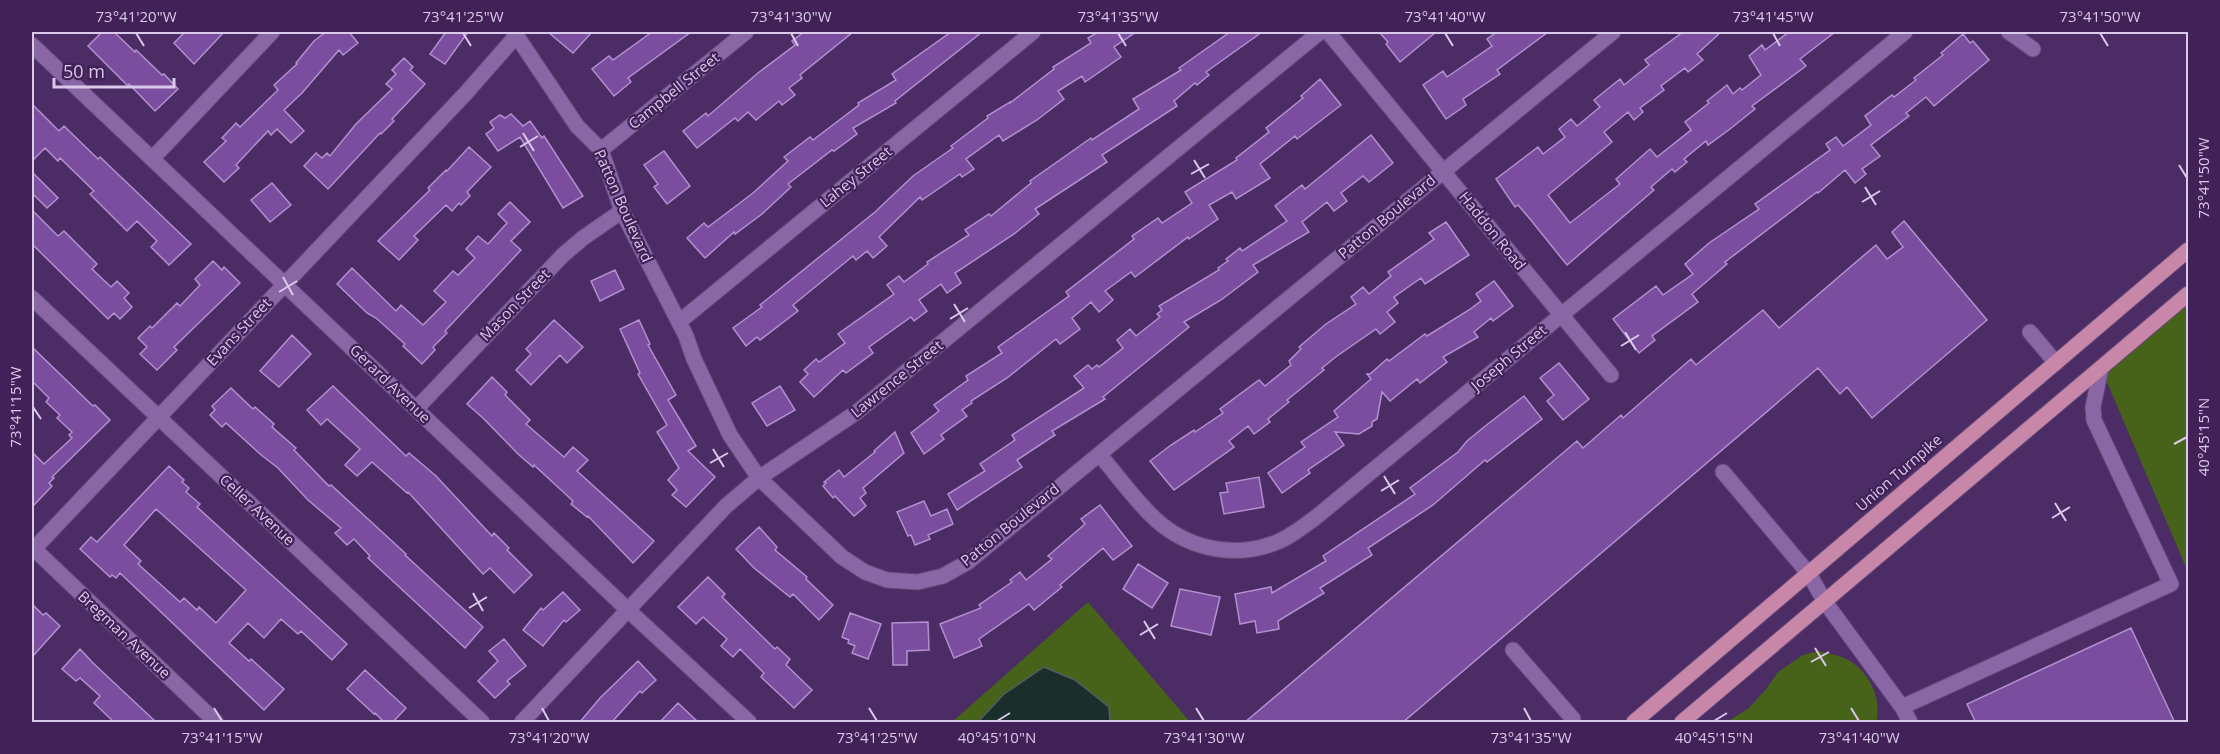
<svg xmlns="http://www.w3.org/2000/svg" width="2220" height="754" viewBox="0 0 2220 754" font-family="'Open Sans',sans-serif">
<rect width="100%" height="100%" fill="#4b2c64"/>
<path fill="#476319" d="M2188,294V572L2101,368Z
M1088,602L1190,722H1110L1109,707L986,715L978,722H952Z
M1819,651C1827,653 1835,655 1842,657C1867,667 1883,697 1876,722H1727L1749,708L1767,688L1778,672L1803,655Z"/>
<path fill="#1a2e2c" stroke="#545c65" stroke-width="1.5" d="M1044,667L1075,680L1109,707L1110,722H978L1004,694Z"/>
<path fill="#7a4d9e" stroke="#b290d0" stroke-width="1.5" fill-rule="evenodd" d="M102,32H114L135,52L136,50L162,75L164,74L178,89L155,111L129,84L128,86L88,46Z
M185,32H224L194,64L174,43Z
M326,32H349L358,43L343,55L339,50L302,93L284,110L304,131L291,143L277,129L271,135L268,131L236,165L239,168L224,182L204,162L226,141L222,138L236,123L240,127L278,90L274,85L297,64L296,63L314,41Z
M446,32H468L445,64L430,54Z
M548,32H592L573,53Z
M652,32H691L628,78L631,82L614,96L592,69L609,56L613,60Z
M804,32H853L800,75L802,78L789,88L795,95L782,105L779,101L756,120L748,112L738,121L735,118L697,148L683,131L706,113L708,116L758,73L795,45L792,41Z
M951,32H982L895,101L896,103L853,128L857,134L834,151L832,150L788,184L791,187L762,214L735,234L734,232L705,258L687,238L704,223L708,227L753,193L788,161L784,157L810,137L813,140L859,105L858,103L896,80L892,74Z
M1098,32H1136L1114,47L1121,57L1085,82L1082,76L1058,91L1064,99L1037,120L1003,141L999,135L966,159L974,169L962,177L960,174L922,200L920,197L879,237L887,246L873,258L867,251L856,260L853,256L793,305L798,311L760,340L757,337L746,346L733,328L762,307L760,305L875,212L913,176L953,148L951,146L988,118L987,116L1010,102V103L1054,69L1053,67L1091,43L1088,38Z
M1230,32H1262L1206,72L1209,75L1197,85L1195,83L1174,101L1177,106L1102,155L1107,162L1035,209L1039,214L1014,234L955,273L961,283L947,293L941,284L919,300L927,311L914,321L911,317L869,347L873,353L846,373L843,370L814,397L800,382L808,374L804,370L816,359L819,362L845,343L838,334L894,294L887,285L899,276L904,282L928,264L927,262L969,235L965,230L989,214L991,216L1031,183L1030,181L1091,138L1092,140L1139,109L1133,99L1181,70L1179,68Z
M1379,32H1436L1400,62L1386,44L1388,42Z
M1497,32H1548L1497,70L1500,74L1463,99L1466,105L1446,119L1423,85L1443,71L1447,77L1492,46L1487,39Z
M1683,32H1721L1697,54L1703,60L1688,72L1685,68L1661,86L1664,90L1640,108L1643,112L1634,120L1628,112L1604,132L1612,142L1548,195L1570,223L1620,184L1616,179L1650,149L1657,157L1691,130L1685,122L1709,103L1707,101L1727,85L1733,94L1740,88L1742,90L1761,75L1749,56L1762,45L1765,50L1789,32H1835L1800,59L1806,66L1752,106L1755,109L1730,129L1708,145L1706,141L1684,159L1687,162L1675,172L1672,169L1651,187L1654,190L1567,265L1530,219L1518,205L1515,207L1496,179L1538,147L1543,154L1565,137L1559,129L1571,119L1577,126L1600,107L1594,100L1620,79L1624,85L1649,65L1645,60Z
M1963,34L1970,43L1973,41L1989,60L1934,106L1926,97L1906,113L1909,116L1871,145L1880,156L1862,169L1866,174L1855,183L1845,170L1818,193L1817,192L1725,262L1727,264L1692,294L1698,302L1652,336L1655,340L1639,353L1613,319L1656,286L1663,295L1693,274L1685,264L1709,243L1759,209L1755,204L1830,150L1826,144L1836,137L1843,146L1871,125L1865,116L1892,95L1894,97L1916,80L1914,78L1943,55L1941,53Z
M404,58L413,67L410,70L425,84L392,119L394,121L381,134L380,133L328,189L304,166L316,153L322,158L327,153L330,156L356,124L392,89L386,84L396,74L392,70Z
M1320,79L1341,105L1297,139L1295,136L1260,164L1270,178L1236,199L1232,192L1209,205L1218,219L1189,239L1188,237L1135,277L1131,272L1105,291L1113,300L1099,312L1091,302L1072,318L1080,329L1060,344L1056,339L1007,378L971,401L972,403L962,410L967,416L941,435L944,439L924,454L911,433L939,411L934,405L968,380L966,376L1002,353L998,347L1069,296L1066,292L1134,239L1132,236L1158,218L1162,223L1192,203L1185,192L1237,160L1236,158L1269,132L1266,128L1303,98L1301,96Z
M32,104L59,131L64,126L98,159L100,157L191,244L169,265L151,247L157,241L137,221L127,231L90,194L94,191L60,158L58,161L45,148L32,161Z
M511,114L523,126L530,121L542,138L544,136L583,196L563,208L520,137L498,151L486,134L494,128L490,122L500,115L505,118Z
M1371,135L1393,163L1369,182L1363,176L1341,193L1347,201L1334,211L1327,202L1302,222L1309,232L1253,265L1258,272L1221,300L1184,322L1189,327L1103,397L1105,399L1052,431L1055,435L1017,460L1022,467L957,510L948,494L985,471L980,464L1015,440L1012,435L1084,388L1074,376L1088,365L1092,369L1097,365L1099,367L1123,348L1117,340L1130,329L1136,336L1160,317L1157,314L1162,310L1159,306L1219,270L1218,268L1228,261L1226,259L1240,248L1242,251L1287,221L1275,206L1302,185L1305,189Z
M469,147L491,167L467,192L470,196L461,205L459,203L452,211L446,205L414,236L418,240L399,260L378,241L430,190L428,188L446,170L447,171Z
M664,151L690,186L667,204L654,187L658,184L644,165Z
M32,172L58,198L47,208L32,193Z
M272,183L291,205L270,222L251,200Z
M510,202L530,222L511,241L521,250L445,331L447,333L433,347L435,350L422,364L403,346L405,344L376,318L367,313L337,284L352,268L396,311L401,305L423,325L446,302L434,291L453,271L458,275L475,258L466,249L478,236L488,244L507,223L498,214Z
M32,210L58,236L64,231L97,264L92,269L111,287L117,281L129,293L124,298L132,307L120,319L114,313L108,319L32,244Z
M1904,221L1987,320L1872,418L1847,387L1840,394L1818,368L1402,723H1244L1577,441L1583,448L1621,415L1623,418L1691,359L1696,365L1763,310L1779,328L1876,245L1887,259L1903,247L1892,232Z
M1446,222L1469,255L1425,284L1421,278L1394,297L1398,303L1387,312L1395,322L1380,334L1376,329L1337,356L1322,368L1324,370L1287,400L1289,402L1268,419L1270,422L1254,434L1248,426L1229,441L1234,447L1174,490L1150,461L1171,445L1194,430L1195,432L1223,413L1220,409L1259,380L1265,386L1291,365L1289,361L1301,349L1299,347L1326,324L1356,304L1351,297L1363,287L1369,294L1391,276L1388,272L1434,239L1429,233Z
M213,261L222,270L224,267L240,283L174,347L177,350L157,370L140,354L147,347L138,338L150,326L152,328L177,303L180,306L200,285L195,279Z
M615,270L624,289L600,301L591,281Z
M1494,281L1513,306L1493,321L1491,318L1474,332L1478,337L1443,357L1447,362L1420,383L1417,379L1390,401L1382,392L1377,419L1372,422V426L1359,434L1335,432L1344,445L1308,470L1310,473L1282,493L1268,473L1305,447L1301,442L1338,417L1334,411L1371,379L1367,374H1370L1387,359L1389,361L1425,334L1427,336L1469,310L1481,301L1476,294Z
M554,320L583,347L567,363L560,355L531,385L516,370L531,354L526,349Z
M639,320L650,344L648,345L676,395L668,400L696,446L688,451L715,477L686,507L672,495L677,490L668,480L679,468L657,432L667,425L638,374L640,373L620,329Z
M292,335L311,354L279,387L260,371Z
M32,347L93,406L95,405L110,420L52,477L54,478L49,483L52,486L32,507V452L44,464L72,438L69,435L72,432L57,418L60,415L46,402L49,398L32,381Z
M1559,363L1589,399L1563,420L1547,401L1554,395L1540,378Z
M492,377L507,392L505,395L530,420L526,424L564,457L573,447L588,460L577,471L654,541L633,563L588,516L587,517L571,504L573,501L534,465L533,467L518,454L483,418L467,404Z
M333,386L406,456L409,453L436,476L492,536L494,533L509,548L507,550L532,575L514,593L490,568L483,574L408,492L407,493L372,462L357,476L345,465L360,449L327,419L321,425L307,410Z
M780,386L795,410L767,426L752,403Z
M231,388L253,409L255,407L274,424L272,427L296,448L294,450L329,486L331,485L406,554L405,555L483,627L465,648L368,558L370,556L354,539L347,545L335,533L341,528L308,500L278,468L260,454L226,423L222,427L210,415L215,410L212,406Z
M1524,396L1542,419L1487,462L1485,460L1433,505L1368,548L1372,555L1320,588L1324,593L1278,621L1279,629L1257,633L1255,621L1240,624L1235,594L1271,587L1272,593L1326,561L1323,556L1415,494L1410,488L1458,452L1467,441L1484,427Z
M895,432L904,453L863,488L866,493L860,498L866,506L854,516L835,496L833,498L823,486L826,483L824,482L839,470L844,477L875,452L874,451Z
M169,466L184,480L182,482L189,488L186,492L200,504L197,507L347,644L332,660L301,631L298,634L281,619L264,638L248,623L229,643L249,661L251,659L284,689L264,710L120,573L116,578L112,575L110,577L80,549L91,537L97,542ZM156,509L246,590L216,623L199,607L197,610L184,598L180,602L138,564L141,561L124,545Z
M1259,477L1264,507L1224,514L1220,493L1228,492L1226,483Z
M924,501L931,516L947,509L953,524L928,535L930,539L915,545L911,535L908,536L897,512Z
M1100,505L1132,546L1113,560L1103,548L1060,585L1062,587L1034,610L1029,604L979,639L982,646L954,658L940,624L981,608L979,605L1012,582L1010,580L1020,572L1026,580L1052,559L1048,556L1085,524L1081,519Z
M759,527L777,547L775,550L807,577L806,579L833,605L819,620L793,594L790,597L754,568L736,549Z
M1138,564L1168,583L1152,608L1123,589Z
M708,577L725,594L722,597L775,649L777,647L790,659L786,665L812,690L794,708L761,677L764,673L740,649L733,657L721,646L727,639L703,617L696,624L678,607Z
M1180,589L1220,597L1211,635L1171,626Z
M563,592L580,610L566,622L564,620L543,646L523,630L541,608L543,610Z
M32,604L43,615L46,613L60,626L32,657Z
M850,613L881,624L868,659L852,653L855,646L848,643L849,640L842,637Z
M928,622L929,650L907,651V665H893L892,623Z
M2131,628L2175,723H1976L1967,704Z
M504,639L526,666L507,681L510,684L495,698L478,681L498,661L489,651Z
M80,649L93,663L157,723H115L94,703L100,696L80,678L76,681L62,669Z
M638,661L656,680L642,693L640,691L611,723H579L600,698Z
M365,670L406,708L392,723H385L375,713L374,714L347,689Z
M678,703L699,723H659Z"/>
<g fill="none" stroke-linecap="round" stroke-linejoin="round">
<defs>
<path id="minor" d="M514,32L577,126L601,150L622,211L686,336L694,359L730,435L759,478L842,557L865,572L887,580L918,582L943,576L968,562L1613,32
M1328,32L1611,375
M2009,32L2033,49
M32,45L628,610L749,722
M601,150L746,32
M152,159L272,32
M32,298L482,722
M679,322L1033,32
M2030,332L2056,363
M416,409L563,255L583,238L622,211
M1100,455C1116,474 1132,496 1150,514C1182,547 1229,559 1272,544C1288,539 1302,527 1315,518L1905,32
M1723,472L1809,574L1825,602L1902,707L1910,722
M32,547L216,722
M32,551L466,93L516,36
M1513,650L1573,719
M1902,707L2171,584L2094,420L2093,407L2101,368
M522,722L726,506L759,478L857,412L1320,32"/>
<path id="major" d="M1634,722L2188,250
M1682,722L2188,294"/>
</defs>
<use href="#minor" stroke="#644878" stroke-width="17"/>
<use href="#major" stroke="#644878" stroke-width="17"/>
<use href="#minor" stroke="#8867a4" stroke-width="15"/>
<use href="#major" stroke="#c886a8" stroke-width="15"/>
</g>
<path fill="none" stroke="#dac9ea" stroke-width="2" d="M136,33L144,46M463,33L471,46M791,33L798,46M1118,33L1126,46M1445,33L1453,46M1773,33L1780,46M2100,33L2108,46M523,133L534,151M520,147L538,136M1194,160L1205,178M2179,165L2187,178M1191,174L1209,164M1865,187L1876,205M1862,202L1880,191M283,277L293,295M279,292L297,281M954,304L965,322M950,319L968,308M1625,332L1636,350M1621,346L1639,335M33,407L41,419M2174,444L2187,437M713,449L724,467M710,463L728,453M1384,476L1395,494M1381,491L1399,480M2055,503L2066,521M2052,518L2070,507M473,593L483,611M469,608L487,597M1144,621L1155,639M1140,635L1158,624M1815,648L1826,666M1811,662L1829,652M214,708L222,721M542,708L549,721M869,708L877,721M1196,708L1204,721M1524,708L1531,721M1851,708L1859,721M997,721L1010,713M1714,721L1727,713"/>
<g text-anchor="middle" stroke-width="4.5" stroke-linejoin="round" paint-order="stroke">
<g font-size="15" fill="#dac9ea" stroke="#412158">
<text transform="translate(674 91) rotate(-39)" y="5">Campbell Street</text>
<text transform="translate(856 177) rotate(-39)" y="5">Lahey Street</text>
<text transform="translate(623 206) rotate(66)" y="5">Patton Boulevard</text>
<text transform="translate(1387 217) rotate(-40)" y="5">Patton Boulevard</text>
<text transform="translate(1492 231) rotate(51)" y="5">Haddon Road</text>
<text transform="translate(515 305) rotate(-46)" y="5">Mason Street</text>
<text transform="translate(239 332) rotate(-47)" y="5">Evans Street</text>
<text transform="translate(1509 358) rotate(-40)" y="5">Joseph Street</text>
<text transform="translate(897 379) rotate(-39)" y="5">Lawrence Street</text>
<text transform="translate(390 384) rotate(44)" y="5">Gerard Avenue</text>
<text transform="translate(1899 473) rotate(-41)" y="5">Union Turnpike</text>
<text transform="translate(257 510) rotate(43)" y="5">Celler Avenue</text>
<text transform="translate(1010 525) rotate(-39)" y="5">Patton Boulevard</text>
<text transform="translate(124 635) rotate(43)" y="5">Bregman Avenue</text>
</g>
</g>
<rect width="2220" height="754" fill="none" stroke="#412158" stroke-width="66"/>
<path d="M54 78v9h120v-9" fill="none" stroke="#dac9ea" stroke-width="3"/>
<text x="63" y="78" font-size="18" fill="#dac9ea" stroke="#412158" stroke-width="4.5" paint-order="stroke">50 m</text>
<rect x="33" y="33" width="2154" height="688" fill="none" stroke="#dac9ea" stroke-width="2"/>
<g font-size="15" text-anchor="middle" fill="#dac9ea">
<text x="136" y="22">73°41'20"W</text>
<text x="463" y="22">73°41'25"W</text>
<text x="791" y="22">73°41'30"W</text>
<text x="1118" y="22">73°41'35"W</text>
<text x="1445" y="22">73°41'40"W</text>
<text x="1773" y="22">73°41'45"W</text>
<text x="2100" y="22">73°41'50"W</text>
<text transform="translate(2204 178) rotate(-90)" y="5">73°41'50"W</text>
<text transform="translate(16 407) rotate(-90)" y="5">73°41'15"W</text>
<text transform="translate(2204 437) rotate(-90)" y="5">40°45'15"N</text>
<text x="222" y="743">73°41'15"W</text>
<text x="549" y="743">73°41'20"W</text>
<text x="877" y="743">73°41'25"W</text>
<text x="997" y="743">40°45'10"N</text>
<text x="1204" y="743">73°41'30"W</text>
<text x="1531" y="743">73°41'35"W</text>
<text x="1714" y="743">40°45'15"N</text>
<text x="1859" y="743">73°41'40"W</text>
</g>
</svg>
